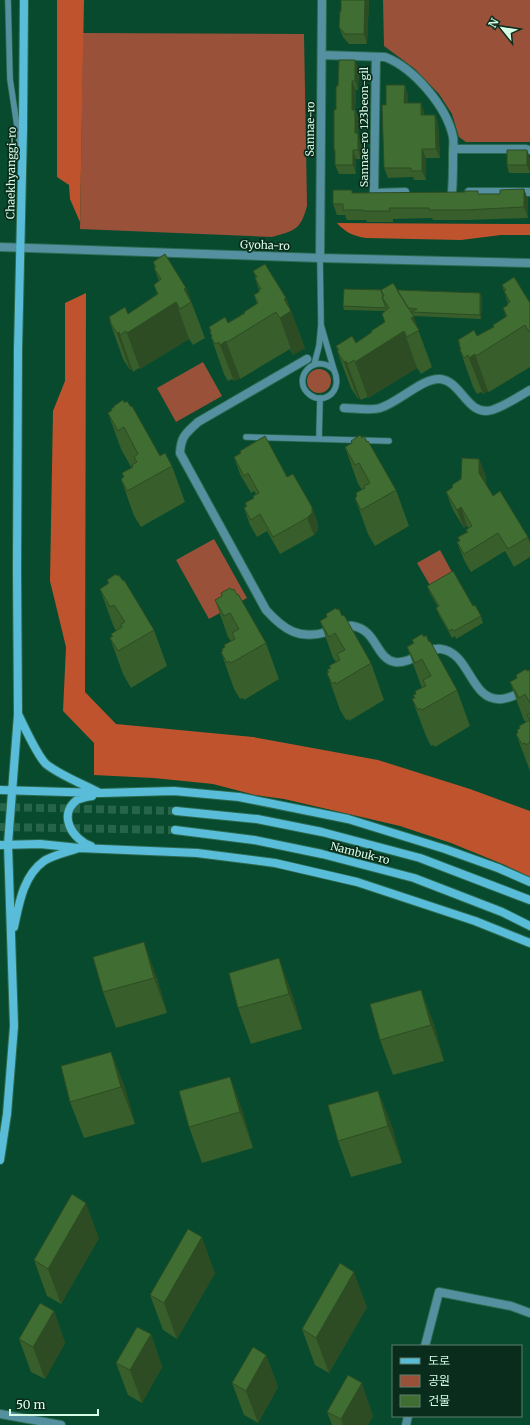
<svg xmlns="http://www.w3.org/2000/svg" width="530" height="1425" viewBox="0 0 530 1425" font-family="Merriweather,'Noto Sans KR',serif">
<rect width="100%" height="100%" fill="#074a2e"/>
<path fill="#9a5139" d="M383,0H530V142H466L459,137L452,114L439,94L415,69L384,46Z
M83,33L304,34L307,206C300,231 295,230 272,237L80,229Z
M203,362L222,396L176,422L157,388Z
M307 381a12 12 0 1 1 24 0a12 12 0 1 1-24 0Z
M214,539L247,598L209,619L176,560Z
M440,550L453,574L431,587L417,563Z"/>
<path fill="#bf532e" d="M57,0H84L80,222L70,199L69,185L57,177Z
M337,223L530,224V235H501L461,240L366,238C353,236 345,232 337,223Z
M86,293L85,692L116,724L253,737L378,760L470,789L530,811V877L505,865L451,843L400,826L353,815L284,799L255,795L213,784L154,778L94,775V743L63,711L66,647L50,581L53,411L65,381V303Z"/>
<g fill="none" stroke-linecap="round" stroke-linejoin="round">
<path stroke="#266549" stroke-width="8" stroke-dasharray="8 4" stroke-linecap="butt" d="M0,807L176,811
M0,827L175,830"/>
<defs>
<path id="service" d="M8,0L10,79L20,146
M321,325L334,370C339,381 337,394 324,398C319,399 314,398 310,395C290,380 314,351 334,370
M314,365L319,346L321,325L320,258
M246,437L389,441
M319,439L320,398"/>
<path id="pedestrian" d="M307,359L198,422C186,433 181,436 180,453L266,610C284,630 299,640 327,632C335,630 344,624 353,626C377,630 376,659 395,662C412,664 425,647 441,649C471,653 470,702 502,699C512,698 521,692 530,688
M344,408C353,408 371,411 380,408C398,403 422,378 440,379C462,381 467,417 492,410C505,406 518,397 530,390"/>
<path id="minor" d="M322,55L385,57C414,68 447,107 453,137C454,142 453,149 453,155C453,168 453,180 452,192
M376,57L374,193L405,192
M453,149H525L530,150
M469,192H530
M0,247L320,258L530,263
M320,258L322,0"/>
<path id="tertiary" d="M425,1346L439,1292L511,1306L530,1313
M0,1414L61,1425
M406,1425L408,1416"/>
<path id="secondary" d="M19,716C25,728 37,755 46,764C61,776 81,783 98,792
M0,790L100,793L174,791L239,797L348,819L445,849L498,868L530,882
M176,811L257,819L322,832L420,858L530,900
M175,830L254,840L322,854L414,878L502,912L530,926
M0,845L40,844L79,848L197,853L275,863L357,882L475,921L530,943
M91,846C73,840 57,815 77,800C81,798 87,797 92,796
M14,927C19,904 23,876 44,861C51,856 67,852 76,849
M0,1160L7,1114L14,1026L8,844L18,715L17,571L18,350L23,129L24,0"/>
</defs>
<use href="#service" stroke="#2c6a4f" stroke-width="7"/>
<use href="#pedestrian" stroke="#2c6a4f" stroke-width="10"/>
<use href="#minor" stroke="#2c6a4f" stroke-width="10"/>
<use href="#tertiary" stroke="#2c6a4f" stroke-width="10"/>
<use href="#secondary" stroke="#2c6a4f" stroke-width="10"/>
<use href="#service" stroke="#5590a1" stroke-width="5.5"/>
<use href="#pedestrian" stroke="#5590a1" stroke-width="8"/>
<use href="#minor" stroke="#5590a1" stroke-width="8"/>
<use href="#tertiary" stroke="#5590a1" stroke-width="8"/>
<use href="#secondary" stroke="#59bdd9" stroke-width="8"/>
</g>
<path fill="#375e2b" d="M341,0H369L367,44H349L343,37L339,27L341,11Z
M359,70L358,90H356L355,110L359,119L358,135L361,143V159H356V174H339L335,165V153L334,150L336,110L338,86Z
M408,95V103H421L424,112V115H435L438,124L440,158H426V180H414L413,177L388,178L384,168L386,105Z
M530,158V173H509L507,165Z
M524,189L528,200V218L469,220H433L432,218L393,219V222H367L366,220H347L345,215H337L333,204L353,193L479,194H500Z
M153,262L186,288L205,338L193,345L189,339L140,369L139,368L133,372L132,369L130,370L123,359L110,322L109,317L128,314L157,294L154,285L159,281L154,268H155Z
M253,271L286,298L305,348L293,355L290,349L240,379V378L234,381L232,379L228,381L224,374L211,337L212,336L209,327L228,323L244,313L257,304L254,295L259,292V290L255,278H256Z
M502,285L530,303V367L489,392L488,391L483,394L481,392L477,394L473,387L460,350L458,340L477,336L493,327L506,317L503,308L508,305V303Z
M344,289L397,290L482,297L481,319L413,316L432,367L421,374L417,368L368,398L367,397L361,400L360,398L358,399L351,388L337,351H338L336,346L356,343L372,332L371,331L385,323L382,314L385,311L344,310L343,306Z
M108,413L172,466L185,502L141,527L134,516L121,479L124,477L122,473L133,467V466L131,467L121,449Z
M351,441L396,490L409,526L375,546L368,534L355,498L357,497L356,493L362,490L358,484L345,447L352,443Z
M240,451L287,477L312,507L318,524V530L314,535L280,554L267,531L257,537L250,525L244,508L246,507L245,503L254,498L253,496L256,494L254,491L251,493L240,474L234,457L241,453Z
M479,459L486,477V484L493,496L528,537L530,543V557L514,567L505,551L471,572L464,560L457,542L459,541L458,537L467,532L466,530L469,528L467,526L464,528L453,510L446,492L453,488L452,485L461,479Z
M107,580L154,630L167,666L131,688L123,674L110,638L112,637L111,634L116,631L113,625L100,589L108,584Z
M427,586L481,616L483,623L456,639L455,636L452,638L439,615L436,608L438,607L430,593Z
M221,593L266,643L279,679L244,700L243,698L240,699L234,689L221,652H223L222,649L225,647L224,645L231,641L228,637L215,600L222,596Z
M326,614L371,663L384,700L349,721L348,719L346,720L340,710L327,673L328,672L327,670L330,668L329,666L336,662L333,658L320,621L327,617Z
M412,640L457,690L470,726L435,747L434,745L431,746L426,736L412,699L414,698L413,695L416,694L422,688L420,683L407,647L414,643Z
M527,671L530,672V771L516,734L518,733L517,730L520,729L519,726L526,723L523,718L510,682L517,678L516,675Z
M93,957L157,978L167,1013L116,1028L103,992Z
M229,973L292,994L302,1029L251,1044L238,1008Z
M421,990L434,1025L444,1061L393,1075L380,1040Z
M111,1052L125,1088L135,1124L84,1138L70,1102Z
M230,1077L243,1113L253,1148L202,1163L189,1127Z
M378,1091L392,1127L402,1163L351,1177L338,1141Z
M99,1238L61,1304L47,1296L34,1260Z
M215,1273L177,1339L163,1330L150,1295Z
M367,1307L329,1373L315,1365L302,1329Z
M54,1311L65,1343L45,1379L31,1372L19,1339Z
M151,1334L162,1367L142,1403L128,1395L116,1363Z
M266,1355L278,1387L258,1423L244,1415L232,1383Z
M327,1412L373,1416L368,1425H332Z"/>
<path fill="#2d4c23" d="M365,0H369L367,44L364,34Z
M355,60L359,70L358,90L355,81Z
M352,81L356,90L355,110L359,119L358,135L361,143V159L358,150L352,110Z
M405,85L408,95V113L404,103Z
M421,103L424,112V125L421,115Z
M435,115L438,124L440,158L436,149Z
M422,149L426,158V180L422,171Z
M353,150L356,159V174L353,165Z
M527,150L530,158V173L527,165Z
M524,189L528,200V218L524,207Z
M186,288L191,302L184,289Z
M480,293L482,297L481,319L480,315Z
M286,298L305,348L293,355L280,318L284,299Z
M176,302L189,339L140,369L127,333Z
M414,317L419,331L411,318Z
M404,331L417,368L368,398L355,362Z
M119,332L132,369L130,370L117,333Z
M226,341L240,378L234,381L220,345Z
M475,354L488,391L483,394L469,358Z
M346,361L360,398L358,399L344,362Z
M479,459L486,477L485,491L479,473Z
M312,507L318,524V530L314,535L307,518Z
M461,507L467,526L464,528L457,510Z
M144,942L157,978L167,1013L154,978Z
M279,958L292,994L302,1029L289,994Z
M421,990L434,1025L444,1061L431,1025Z
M111,1052L125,1088L135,1124L121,1087Z
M230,1077L243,1113L253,1148L240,1112Z
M378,1091L392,1127L402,1163L388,1126Z
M86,1203L99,1238L61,1304L48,1269Z
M202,1237L215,1273L177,1339L164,1303Z
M354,1272L367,1307L329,1373L316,1338Z
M54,1311L65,1343L45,1379L33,1347Z
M151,1334L162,1367L142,1403L130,1370Z
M266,1355L278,1387L258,1423L246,1391Z
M362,1383L373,1416L368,1425H343L341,1419Z"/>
<path fill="#406d32" stroke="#2d4c23" d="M341,0H365L364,34H345L339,27L340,11H341Z
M339,60H355V81H352V110H355V133H358V150H353V165H335V150H334V109L336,110V86H338Z
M386,85H405L404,103H421V115H435L436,149H422V171H411V168H384L382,105H386Z
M507,150H527V165H507Z
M524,189V207L465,210H429V208H389L390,211H363V210H343V204H333V190H352V193L465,192V191H478V194H500V190Z
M165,254L186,288L184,289L191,302L180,309L176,302L127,333L126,331L120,335L119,332L117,333L110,322L111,321L109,317L125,307L128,314L158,294L154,285L161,279L154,268L156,267L153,262Z
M265,264L286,298L284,299L291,311L280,318L276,312L227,342L226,341L220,345L219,342L215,344L211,337L212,336L210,332L211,331L209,327L225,317L228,323L245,313L244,312L258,303L254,295L259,292V290L261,289L255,278L257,277L253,271Z
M514,277L530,303V331L529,332L525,325L476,356L475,354L469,358L468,355L464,358L460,350L461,349L459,345L460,344L458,340L474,330L477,336L494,327L493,325L507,316L503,308L508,305L507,304L510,302L504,291L506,290L502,285Z
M393,283L414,317L411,318L419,330L407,337L404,331L355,362L354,360L348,364L346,361L344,362L337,351L339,350L336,346L352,336L356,343L372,332L371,331L385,322L382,314L389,308L382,297L384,296L381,290Z
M344,289L382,290H381L383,297H382L386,308L343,306Z
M397,290L480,293V315L411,312L417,309L408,308Z
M123,400L125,403L127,401L131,407L132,406L160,456L165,453L172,466L127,491L121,479L124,477L122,473L133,467L132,465L137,462L134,457L138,454L124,427L118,431L108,413L112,410L111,409L114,407V406Z
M360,435L362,438L364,436L367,442L368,441L396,490L361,510L355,498L357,496L356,493L365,488L364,486L370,483L359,463L355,465L345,447L352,443L351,441Z
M265,436L287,477L293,474L312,507V513L307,518L273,537L260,514L251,520L244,508L247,506L245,503L254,498L253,496L259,493L248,473L244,476L234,457L241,453L240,451Z
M462,458L479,459V473L493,496L500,491L528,537L508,549L498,533L464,554L457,542L460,541L458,537L468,532L466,530L472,526L461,507L457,510L446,492L453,487L452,485L461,479Z
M453,571L473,606L475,605L481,616L454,631L452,629L449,631L436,608L439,606L427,586Z
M116,574L117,576L119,575L123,581L124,580L154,630L118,651L110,638L113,636L111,634L122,627L121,624L125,622L114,605L110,607L100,589L109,583L107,580Z
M230,588L232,590L234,589L237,595L238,594L266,643L231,663L229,661L227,663L221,652L223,651L222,649L225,647L224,645L235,639L232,633L239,629L230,613L224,616L215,600L222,596L221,593Z
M336,608L337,610L339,609L342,616L344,615L371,663L336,684L335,682L332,684L327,673L329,672L327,670L331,668L329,666L340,660L337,654L345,650L335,633L329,637L320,621L327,617L326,614Z
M422,634L424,637L426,635L429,642L430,641L457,690L422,710L420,708L418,710L412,699L415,698L413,695L416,694L415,691L426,686L423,680L431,676L422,659L415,663L407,647L414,643L412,640Z
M526,669L527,671L529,670L530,672V703L525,694L519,698L510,682L517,678L516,675Z
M530,713V742L526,745L525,743L522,744L516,734L518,733L517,730L520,728L519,726L530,720L527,715Z
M144,942L154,978L103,992L93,957Z
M279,958L289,994L238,1008L229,973Z
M421,990L431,1025L380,1040L370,1004Z
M111,1052L121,1087L70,1102L61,1066Z
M230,1077L240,1112L189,1127L179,1091Z
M378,1091L388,1126L338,1141L328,1105Z
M72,1194L86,1203L48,1269L34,1260Z
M188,1229L202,1237L164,1303L150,1295Z
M340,1263L354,1272L316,1338L302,1329Z
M40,1303L54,1311L33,1347L19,1339Z
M137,1327L151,1334L130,1370L116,1363Z
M253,1347L266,1355L246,1391L232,1383Z
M348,1375L362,1383L341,1419L327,1412Z"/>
<g text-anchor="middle" stroke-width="3.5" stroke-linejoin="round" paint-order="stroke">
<g font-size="11" fill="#d6fce5" stroke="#0a2c1c">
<text transform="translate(364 127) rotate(-90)" y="4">Sannae-ro 123beon-gil</text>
<text transform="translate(310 129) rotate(-89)" y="4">Sannae-ro</text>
<text transform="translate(11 173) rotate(-89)" y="4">Chaekhyanggi-ro</text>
<text transform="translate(265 245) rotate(2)" y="4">Gyoha-ro</text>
<text transform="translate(360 853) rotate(14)" y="4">Nambuk-ro</text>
</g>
</g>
<rect x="392" y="1345" width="130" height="72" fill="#0a2c1c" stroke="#5c7f6c"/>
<rect x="400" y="1358" width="20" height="6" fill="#59bdd9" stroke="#5c7f6c"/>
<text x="428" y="1365" font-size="12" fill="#d6fce5">도로</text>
<rect x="400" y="1375" width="20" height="12" fill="#9a5139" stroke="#5c7f6c"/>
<text x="428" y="1385" font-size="12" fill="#d6fce5">공원</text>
<rect x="400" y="1395" width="20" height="12" fill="#406d32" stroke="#5c7f6c"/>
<text x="428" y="1405" font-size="12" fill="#d6fce5">건물</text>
<g transform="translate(502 28) rotate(300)" stroke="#0a2c1c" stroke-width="3" paint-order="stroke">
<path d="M0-3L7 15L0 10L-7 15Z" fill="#d6fce5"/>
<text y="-6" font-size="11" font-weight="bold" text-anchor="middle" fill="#d6fce5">N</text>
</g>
<path d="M10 1409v6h88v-6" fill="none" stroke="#d6fce5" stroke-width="2"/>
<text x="16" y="1409" font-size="12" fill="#d6fce5" stroke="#0a2c1c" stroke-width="3" paint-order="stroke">50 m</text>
</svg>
